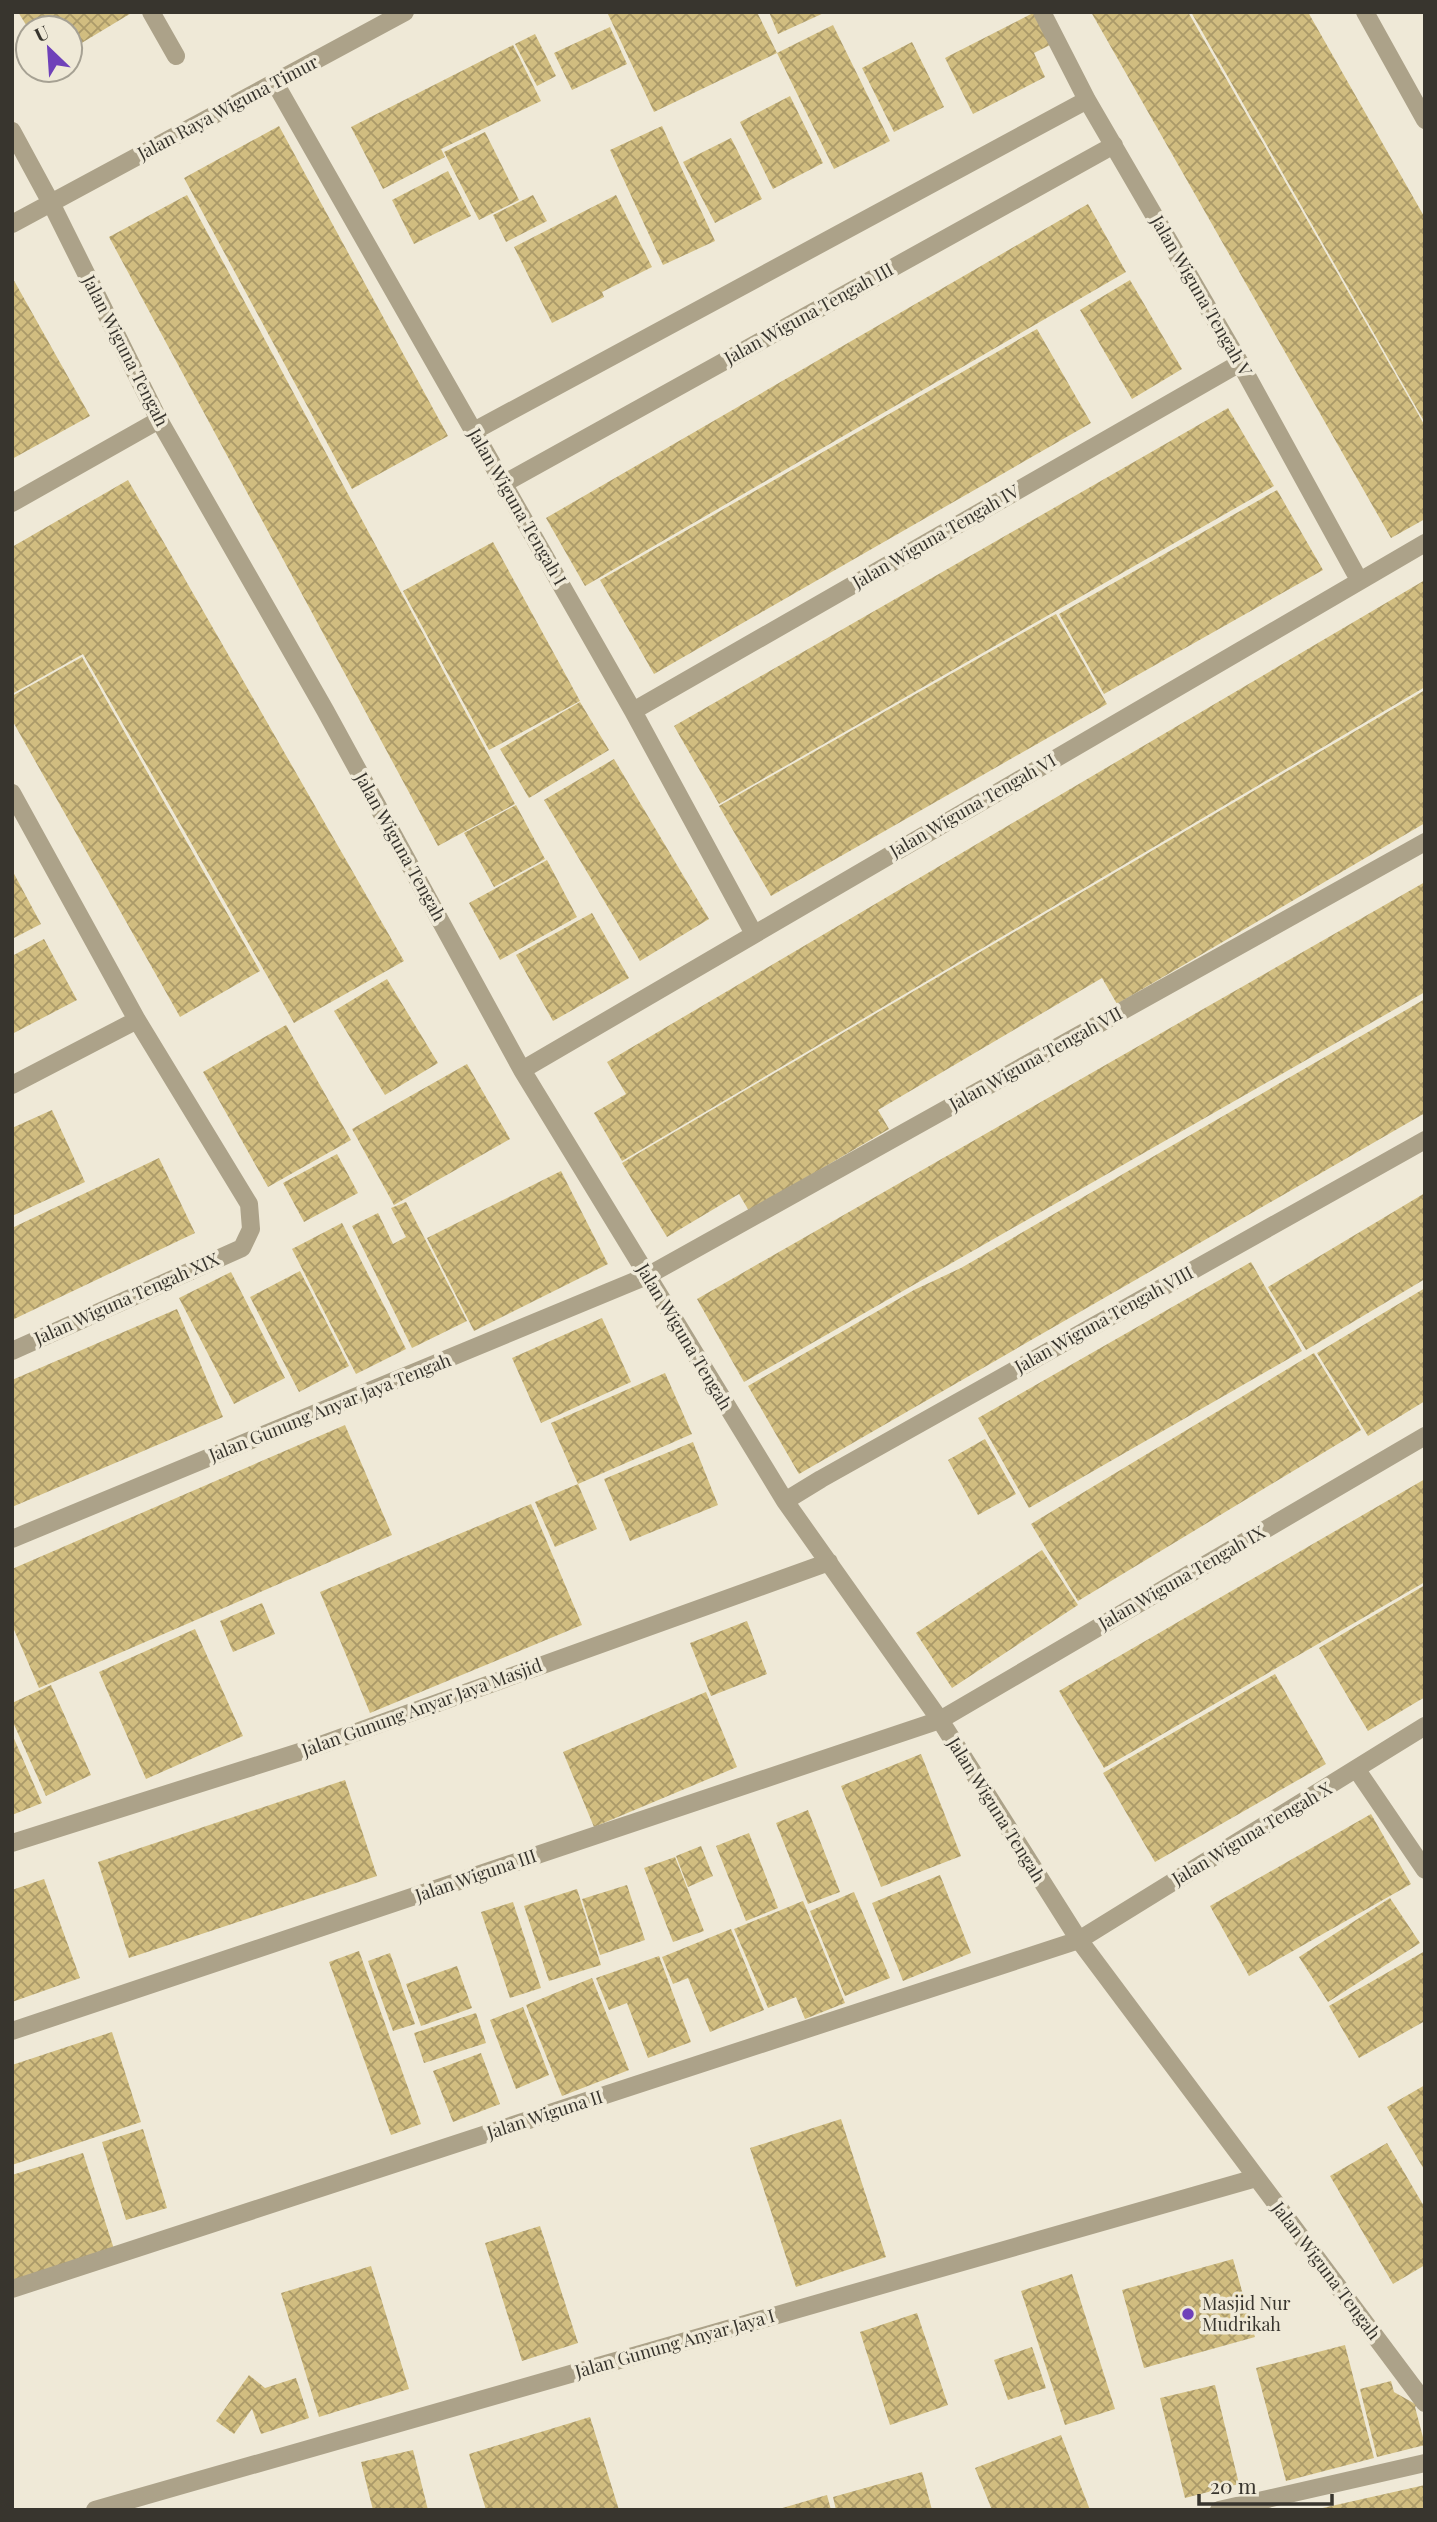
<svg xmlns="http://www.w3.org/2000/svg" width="1437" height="2522" viewBox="0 0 1437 2522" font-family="'Playfair Display',serif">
<defs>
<pattern id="building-cross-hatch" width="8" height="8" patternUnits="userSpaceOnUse" patternTransform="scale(1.75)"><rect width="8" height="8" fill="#d1bd80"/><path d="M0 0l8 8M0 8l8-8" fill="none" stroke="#ab9a69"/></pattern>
</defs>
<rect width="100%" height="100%" fill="#efe9d7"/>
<path fill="url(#building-cross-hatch)" d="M18,12H133L70,50V28H28Z
M607,12H757L777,53L654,112Z
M769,12H826L778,34Z
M1091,12H1188L1425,426V519L1391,538Z
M1191,12H1308L1358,100L1425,218V423Z
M1033,13L1050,45L1034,53L1045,77L973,114L945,58Z
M833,25L890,141L834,169L777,53Z
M610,27L627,64L572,90L554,53Z
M535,34L556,76L537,86L515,44Z
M912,42L944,107L894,132L862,68Z
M513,45L541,101L441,149L445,157L383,189L351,127Z
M790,96L823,163L773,189L740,122Z
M279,126L448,436L352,489L184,178Z
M662,126L715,241L663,265L610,150Z
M485,132L519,200L479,220L444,152Z
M731,138L762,199L715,223L683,162Z
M448,171L471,216L414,244L392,200Z
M187,195L515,804L438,846L109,237Z
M533,195L547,221L506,242L493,215Z
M616,195L652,267L602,292L604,297L552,323L514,247Z
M1088,204L1126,272L585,586L546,518Z
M12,277L90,416L12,459Z
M1130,280L1182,369L1132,399L1080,310Z
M1037,329L1091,423L654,674L600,580Z
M1228,408L1274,486L719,804L674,726Z
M128,480L404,961L294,1023L83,654L12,694V547Z
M1277,490L1323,570L1104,694L1059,614Z
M493,542L580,701L489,750L403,591Z
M1425,580V687L622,1161L594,1113L626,1094L607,1062Z
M1056,614L1107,704L771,896L719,806Z
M82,657L260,971L180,1017L12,720V696Z
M1425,690V823L1117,1004L1102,978L878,1110L889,1129L749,1211L739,1194L667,1237L622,1163Z
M580,702L609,750L529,798L500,749Z
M614,759L709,919L640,961L544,800Z
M516,805L545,859L494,887L464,833Z
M547,860L577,917L500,960L469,903Z
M12,870L41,924L12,939Z
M1425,882V992L744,1382L697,1299Z
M592,913L629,978L553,1021L516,955Z
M44,939L77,1000L12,1034V956Z
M387,979L438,1063L385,1095L334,1011Z
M1425,999V1113L799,1474L748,1386L914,1290L961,1268Z
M286,1025L351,1140L268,1187L203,1072Z
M467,1064L510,1139L394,1205L352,1129Z
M52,1110L85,1182L12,1216V1128Z
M337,1154L358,1193L304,1222L283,1183Z
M159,1158L195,1233L12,1320V1228Z
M561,1171L608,1264L474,1331L427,1238Z
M1425,1193V1279L1306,1350L1268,1287Z
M406,1202L467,1321L412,1348L352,1226L378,1213L393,1244L406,1237L391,1208Z
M342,1223L406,1349L356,1374L292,1249Z
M1251,1262L1302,1351L1029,1508L978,1418Z
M300,1271L349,1366L299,1392L250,1297Z
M231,1272L285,1378L234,1404L179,1298Z
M1425,1288V1401L1368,1436L1317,1353Z
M177,1309L223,1417L12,1507V1380Z
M602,1318L631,1382L541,1423L512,1358Z
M1314,1353L1361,1430L1078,1601L1031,1524Z
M665,1373L692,1434L578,1484L551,1423Z
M345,1425L392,1535L39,1688L12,1625V1569Z
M985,1439L1016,1494L978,1515L948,1460Z
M693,1442L718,1505L630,1541L604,1479Z
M1425,1479V1582L1104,1768L1059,1691Z
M578,1484L597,1529L555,1547L535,1502Z
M531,1504L582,1625L370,1713L320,1592Z
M1042,1550L1078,1605L952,1688L916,1633Z
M1425,1585V1697L1368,1731L1319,1648Z
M262,1603L275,1634L233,1652L220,1621Z
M747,1621L767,1674L711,1696L690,1643Z
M195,1629L243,1736L146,1779L99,1672Z
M1275,1674L1326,1764L1155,1862L1103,1773Z
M51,1685L91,1775L46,1796L12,1720V1703Z
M706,1692L737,1767L594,1827L563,1752Z
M12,1734L42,1803L12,1815Z
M921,1754L961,1856L881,1887L841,1786Z
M345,1780L377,1876L129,1958L98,1862Z
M808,1810L840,1892L808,1904L776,1823Z
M1371,1814L1411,1884L1249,1976L1210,1906Z
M749,1833L778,1908L746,1921L716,1846Z
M701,1846L713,1876L688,1887L676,1856Z
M675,1857L704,1931L673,1942L644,1868Z
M940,1875L971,1953L903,1981L872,1903Z
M44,1879L80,1978L12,2002V1890Z
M627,1885L645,1940L600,1955L582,1899Z
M577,1889L601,1965L549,1981L524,1906Z
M854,1892L890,1978L845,1996L810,1911Z
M1390,1898L1420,1943L1328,2002L1299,1957Z
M803,1901L845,2003L805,2019L796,1997L768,2008L734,1929Z
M513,1902L541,1988L510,1998L481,1912Z
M731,1929L764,2010L710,2032L688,1978L673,1984L662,1957Z
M359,1951L421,2124L391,2135L329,1962Z
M1425,1951V2021L1359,2058L1329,2006Z
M390,1953L415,2024L393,2031L368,1961Z
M659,1956L691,2042L648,2058L627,2003L609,2010L596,1978Z
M457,1966L472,2008L421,2026L406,1984Z
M592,1978L629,2070L562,2096L526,2005Z
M523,2007L549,2075L516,2089L490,2020Z
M476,2013L486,2043L424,2063L414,2033Z
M112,2032L141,2122L12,2165V2065Z
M481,2053L500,2104L453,2122L433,2071Z
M1425,2085V2171L1387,2107Z
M841,2119L886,2257L796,2287L750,2148Z
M143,2129L167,2208L126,2220L102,2142Z
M1387,2143L1425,2208V2265L1393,2284L1330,2176Z
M83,2153L114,2249L12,2283V2175Z
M540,2226L578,2343L522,2361L485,2243Z
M1233,2259L1255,2337L1144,2368L1122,2290Z
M371,2266L409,2389L319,2417L281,2293Z
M1072,2274L1115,2409L1065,2425L1021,2291Z
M917,2313L948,2405L890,2425L860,2332Z
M1345,2345L1374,2458L1286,2481L1256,2368Z
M1032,2347L1046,2388L1008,2400L994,2360Z
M249,2375L265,2388L296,2378L309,2418L261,2434L252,2409L234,2434L216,2421Z
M1391,2381L1394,2392L1417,2405L1415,2407L1425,2445L1377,2457L1360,2389Z
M1215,2385L1239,2484L1185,2498L1160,2398Z
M590,2417L619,2510H486L469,2454Z
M1061,2435L1090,2510H992L975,2468Z
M413,2450L428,2510H373L361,2462Z
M922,2472L932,2510H836L833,2497Z
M1425,2485V2510H1318V2509Z
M827,2495L831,2510H779V2509Z"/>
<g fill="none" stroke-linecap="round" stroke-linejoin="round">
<path stroke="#aca289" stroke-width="18" d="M151,12L176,56
M1042,12L1087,100L1240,363L1359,580
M1365,12L1425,120
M275,83L633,711L754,934
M12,131L51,203L159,420L325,710L522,1070L785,1501L940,1720L1079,1940L1425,2403
M12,224L405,12
M474,431L1087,100
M503,484L1114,145
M12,503L159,420
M633,711L1240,363
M12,793L137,1020L249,1204L251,1229L242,1248L12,1351
M522,1070L1425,543
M12,1085L137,1020
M785,1501L821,1479L1425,1140
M12,1539L647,1276L1425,842
M1357,1770L1425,1870
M12,1843L315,1747L829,1562
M12,2031L940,1720L1425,1436
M12,2289L1079,1940L1425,1726
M95,2510L1256,2178
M1219,2510L1425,2463"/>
</g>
<circle fill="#6f41b9" stroke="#efe9d7" stroke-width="2.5" cx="1188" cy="2314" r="7"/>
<g text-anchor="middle" stroke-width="7" stroke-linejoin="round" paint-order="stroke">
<g font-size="18" fill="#38352e" stroke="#efe9d7">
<text transform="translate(228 108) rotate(-28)" y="6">Jalan Raya Wiguna Timur</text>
<text transform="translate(1201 296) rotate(60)" y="6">Jalan Wiguna Tengah V</text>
<text transform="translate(809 314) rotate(-29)" y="6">Jalan Wiguna Tengah III</text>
<text transform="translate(125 351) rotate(63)" y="6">Jalan Wiguna Tengah</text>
<text transform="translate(517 507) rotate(60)" y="6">Jalan Wiguna Tengah I</text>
<text transform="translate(936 537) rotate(-30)" y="6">Jalan Wiguna Tengah IV</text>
<text transform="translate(973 806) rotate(-30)" y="6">Jalan Wiguna Tengah VI</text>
<text transform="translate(400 847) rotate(61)" y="6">Jalan Wiguna Tengah</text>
<text transform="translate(1036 1059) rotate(-29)" y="6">Jalan Wiguna Tengah VII</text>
<text transform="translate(127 1299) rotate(-24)" y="6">Jalan Wiguna Tengah XIX</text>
<text transform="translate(1104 1320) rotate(-29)" y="6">Jalan Wiguna Tengah VIII</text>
<text transform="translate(684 1337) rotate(59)" y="6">Jalan Wiguna Tengah</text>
<text transform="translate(330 1408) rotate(-22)" y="6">Jalan Gunung Anyar Jaya Tengah</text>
<text transform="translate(1182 1578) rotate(-30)" y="6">Jalan Wiguna Tengah IX</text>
<text transform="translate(422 1708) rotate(-20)" y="6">Jalan Gunung Anyar Jaya Masjid</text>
<text transform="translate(996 1810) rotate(58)" y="6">Jalan Wiguna Tengah</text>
<text transform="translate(1252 1834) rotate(-31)" y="6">Jalan Wiguna Tengah X</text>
<text transform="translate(476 1876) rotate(-19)" y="6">Jalan Wiguna III</text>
<text transform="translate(545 2115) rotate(-18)" y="6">Jalan Wiguna II</text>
<text transform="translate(1326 2271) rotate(53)" y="6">Jalan Wiguna Tengah</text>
<text transform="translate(675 2344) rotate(-16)" y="6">Jalan Gunung Anyar Jaya I</text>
</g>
<g font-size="18" fill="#38352e" stroke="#efe9d7" text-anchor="start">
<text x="1202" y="2310">Masjid Nur<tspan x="1202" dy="21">Mudrikah</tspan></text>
</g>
</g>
<rect width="1437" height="2522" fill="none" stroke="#38352e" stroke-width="28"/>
<g transform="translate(49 49) rotate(335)"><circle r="33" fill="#efe9d7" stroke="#a6a193" stroke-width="2"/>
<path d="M0-5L12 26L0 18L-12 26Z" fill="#6f41b9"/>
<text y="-10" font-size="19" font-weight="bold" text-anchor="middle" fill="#38352e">U</text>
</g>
<path d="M1199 2494v10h133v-10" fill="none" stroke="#38352e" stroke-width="3.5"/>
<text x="1210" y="2494" font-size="21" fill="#38352e" stroke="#efe9d7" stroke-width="5" paint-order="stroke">20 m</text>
</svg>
